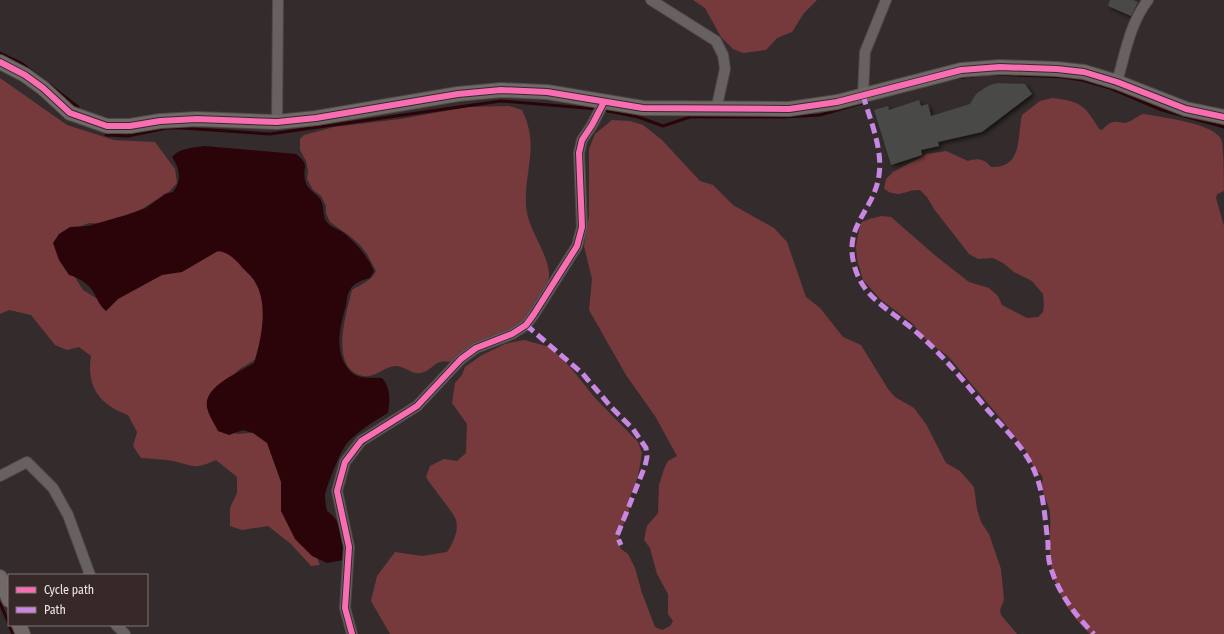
<svg xmlns="http://www.w3.org/2000/svg" width="1224" height="634" viewBox="0 0 1224 634" font-family="'Fira Sans Condensed',sans-serif">
<defs>
<filter id="shadow"><feDropShadow dx="2.5" dy="2.5" stdDeviation="2" flood-color="#0009"/></filter>
</defs>
<rect width="100%" height="100%" fill="#342c2c"/>
<path fill="#763a3d" d="M693,0H817L804,13L792,32L777,38L766,50L743,53L733,49L721,37L705,8Z
M0,78L67,125L114,140L155,142L175,169L177,183L170,191L131,216L105,224L89,223L69,231L61,255L83,290L104,303L207,252L230,251L261,285L265,307L260,357L241,368L221,386L223,429L238,434L259,432L271,444L320,565L311,566L291,544L268,526L242,530L230,526V508L237,493V477L216,460C194,470 194,466 173,461C163,459 152,459 141,458L133,446L137,432L128,415C100,405 86,387 91,356L79,347L67,350L55,345L31,315L9,310L0,314Z
M1052,98C1080,101 1085,105 1099,129L1102,130C1116,115 1119,126 1128,122C1134,120 1137,116 1143,114C1160,117 1213,123 1221,139C1224,144 1224,183 1224,191L1217,194L1216,198L1224,226V634H1090C1068,613 1051,585 1050,554C1049,540 1051,527 1050,514C1049,501 1039,492 1043,478L1040,473L1035,470L1026,451L1006,425L948,356L928,342L912,323L880,299L863,280L857,259L856,246L860,225L862,222L869,219L882,216L891,217L937,257L969,282L989,288L998,296L1002,305L1027,318L1038,317L1043,312L1044,305L1043,294L1032,281L1014,272L1003,263L993,258L978,259L969,254L934,209L927,197L920,190C904,189 901,200 884,189L886,179L893,172L927,154L946,151L968,161C977,158 984,158 991,167C1023,168 1017,137 1022,115L1040,101Z
M509,106L522,110C540,147 524,169 526,206C528,230 546,249 549,272C550,282 544,290 539,297C533,307 527,320 517,326C495,341 470,340 451,362C434,358 434,370 421,373C412,375 404,365 395,366C383,367 376,378 363,376C328,369 347,311 352,290C361,284 372,281 376,271L367,254L360,245L351,237L330,222L326,213V206L321,196L313,190L307,179L308,171L306,161L300,150V139L304,135L334,127L400,119L468,107Z
M612,120L630,121L643,125L662,140L700,181L713,185L733,205L774,228L787,242L806,297L820,308L843,337L861,345L888,389L895,397L914,408L926,424L946,463L960,471L974,487L977,509L981,522L989,534L1001,569L1004,600L1000,610L1001,615L1017,634H390L371,601L377,576L395,552L422,556L447,552C453,543 459,531 456,520C454,513 432,487 426,477L430,466L444,459L457,461L466,453L467,424L452,403L455,383L462,375L465,367L482,355L505,344L524,340L550,347L570,367L596,399L638,442L642,453L638,476L629,500V514L622,527L618,541L621,549L628,554L635,568L642,593L655,627L662,630L670,626L673,621L668,614V594L657,574L650,548L644,540L647,526L658,513L659,485L664,469L668,461L677,456L655,416L626,375L589,310L592,279L584,246L589,216V149L595,134Z"/>
<path fill="#2b0409" d="M204,146L296,154C311,166 302,166 305,180C307,190 315,192 320,199C325,206 322,214 326,221C330,227 338,229 344,233C357,244 367,255 374,271L370,278C363,280 353,283 350,290C347,294 347,300 346,305C340,327 333,352 350,371C358,380 371,377 382,378C391,388 390,399 388,413C374,421 360,430 348,442C341,449 327,485 325,495C325,500 326,506 327,511C343,521 344,542 344,560L327,563L312,556L295,539L281,511V482L267,443L253,433L243,430L229,435L218,431C215,424 210,418 208,411C199,388 238,373 254,363C261,341 269,304 255,282C252,276 245,271 241,266C235,259 228,252 218,251L182,272L162,275L118,299L106,311C99,305 98,300 94,293C90,285 78,277 69,275L59,260L53,243L59,234L70,227L88,226L126,215L146,208L165,194L173,192C182,180 180,169 172,157C179,148 193,148 204,146Z"/>
<g fill="none" stroke-linecap="round" stroke-linejoin="round">
<path stroke="#2b0409" stroke-width="3" d="M0,53L21,63L78,107
M992,74L1062,77L1082,80L1110,88L1162,110L1224,127
M956,78L980,75
M603,110L638,117L663,126L690,117H783L820,115L869,101
M106,135L128,136L167,128H182L270,134L501,101L597,109
M0,603L9,624
M9,625L13,634"/>
</g>
<path fill="#4a4846" filter="url(#shadow)" d="M1110,0H1133L1138,2L1131,16L1108,6Z
M998,83L1025,84L1032,94L982,132L938,142L939,146L921,150L922,155L891,165L874,110L888,106L889,110L919,100L921,106L928,104L931,116L970,104L976,94L983,89L990,85Z"/>
<g fill="none" stroke-linecap="round" stroke-linejoin="round">
<defs>
<path id="street" d="M651,0L716,41L723,55L725,69L716,110
M1117,82C1125,54 1130,23 1148,0
M863,95L865,52L886,0
M277,122L278,0
M0,476L27,462L53,488L68,515L90,575
M116,625L125,634
M352,634L345,608L349,547L337,491L345,462L361,441L417,406L461,359L476,348L512,334L526,325L534,314L577,246L582,227L579,153L582,140L592,125L604,102"/>
<path id="secondary" d="M0,62L25,75L43,88L70,113L107,126H130L160,121L197,119L277,122L316,118L458,94L501,90L547,92L643,108L789,109L837,102L961,70L1000,67L1057,69L1084,72L1117,82L1186,109L1224,117
M0,577L9,600
M19,625L23,634"/>
</defs>
<use href="#street" stroke="#4f4848" stroke-width="12"/>
<use href="#secondary" stroke="#4f4848" stroke-width="16"/>
<use href="#street" stroke="#676161" stroke-width="10"/>
<use href="#secondary" stroke="#716868" stroke-width="14"/>
<path stroke="#c787e3" stroke-width="5" stroke-dasharray="10 5" stroke-linecap="butt" d="M863,95C870,120 883,149 879,175C874,212 842,225 855,268C864,299 892,311 915,331C942,354 964,381 986,408C1000,424 1016,439 1027,457C1044,483 1044,513 1048,543C1048,550 1048,558 1050,565C1057,591 1075,615 1094,634
M526,325L582,373L612,408L633,429L646,448L647,457L645,466L617,536L621,545"/>
<defs>
<path id="cycleway" d="M0,62L25,75L43,88L70,113L107,126H130L160,121L197,119L277,122L316,118L458,94L501,90L547,92L643,108L789,109L837,102L961,70L1000,67L1057,69L1084,72L1117,82L1186,109L1224,117
M352,634L345,608L349,547L337,491L345,462L361,441L417,406L461,359L476,348L512,334L526,325L534,314L577,246L582,227L579,153L582,140L592,125L604,102"/>
</defs>
<use href="#cycleway" stroke="#382929" stroke-width="8"/>
<use href="#cycleway" stroke="#f96db3" stroke-width="6"/>
</g>
<rect x="8" y="574" width="140" height="52" fill="#382929" stroke="#827575"/>
<rect x="16" y="587" width="20" height="6" fill="#f96db3" stroke="#827575"/>
<text x="44" y="594" font-size="12" fill="#f1e7e6">Cycle path</text>
<rect x="16" y="607" width="20" height="6" fill="#c787e3" stroke="#827575"/>
<text x="44" y="614" font-size="12" fill="#f1e7e6">Path</text>
</svg>
